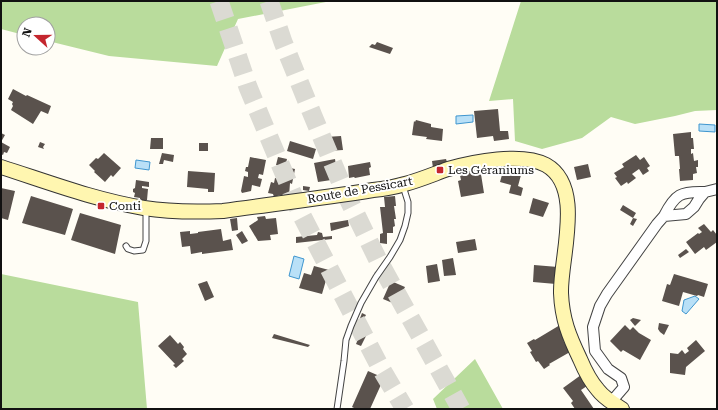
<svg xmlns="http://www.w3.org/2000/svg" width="718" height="410" viewBox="0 0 718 410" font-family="'Roboto Serif',serif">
<rect width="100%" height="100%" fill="#fffdf5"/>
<path fill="#b9dc9c" d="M1,1H331L238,19L217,66L109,56L48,41V24H24V35L1,29Z
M521,1H717V110L695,111L675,116L635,124L611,117L582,138L542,149L515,141L513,99L489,101Z
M1,274L138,302L147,409H1Z
M475,359L503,409H437L433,399Z"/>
<path fill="#b9e0f7" stroke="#3f96cf" d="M473,115V122L456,124V116Z
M699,124L715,125V132L699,131Z
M136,160L150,162L149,170L135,168Z
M294,256L304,259L299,279L289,276Z
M695,296L699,299L686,314L682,311L684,300Z"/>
<path fill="#5a524d" d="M377,42L393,48L390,54L369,47L372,44L375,45Z
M13,89L26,96L27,95L51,106L48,114L41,111L33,124L11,110L13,106L12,104L13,102L8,99Z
M498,109L500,131H508L509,139L494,141L493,136L477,138L474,111Z
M416,120L431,124V127L443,129L442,141L426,139L427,137L412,135L414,121L415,122Z
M691,132V138H693L694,149H691V154L693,153L694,161L698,160V167H696L697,173L693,174V180L680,181L679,169H680L679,156H675L673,134Z
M1,133L5,135L1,142L10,147L7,153L4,152L3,155L1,154Z
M341,136L343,150L327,151L326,137Z
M151,138H163V149H150Z
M290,141L316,149L313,159L287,151Z
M40,142L45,144L43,147L44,149L38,147Z
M199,143H208V151H199Z
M104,153L121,168L113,177L111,175L105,182L94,172L95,171L89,165L96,158L98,159Z
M162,153L174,155L173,162L164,160L163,164H159Z
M636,155L640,160L644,157L650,166L647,168L649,171L643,175L639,169L632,174L636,178L628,184L627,182L621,186L615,178L617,177L614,173L624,167L622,164Z
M250,157L266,160L263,175L259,174L258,178L262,179L260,187L252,185L251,191L242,193L241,191L244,176L248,177V172L245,171L246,167H248Z
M278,157L287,159L285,167L295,169L292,184L290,183L289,196L280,195L274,197L273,194L268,193L271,182L274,183L275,178L280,179L281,174H283L284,167L276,165Z
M335,159L338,179L318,182L314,163Z
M446,159L448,165L433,168L432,161Z
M370,162L371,167L369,168L370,175L355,178L354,177L349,178L348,166Z
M588,164L591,177L577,180L574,167Z
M480,168L484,193L461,197L458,181L461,180L459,171Z
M188,171L215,173L214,192H208V189L187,187Z
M503,171L521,175L518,186L523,188L521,196L509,193L511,185L500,182Z
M136,180L149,182V187L142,186V188L148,189L147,200H140V198L134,197L135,193L133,192V189L135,188Z
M303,186L310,187L309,191L303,190Z
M1,188L15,191L8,220L1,218Z
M31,196L73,209L65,235L22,223Z
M395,196L396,206H394L396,219H394L395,226L393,227V233H387V244L380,243V234L383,233L380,207H385L384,197Z
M533,198L549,203L543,217L529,213Z
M623,205L636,213L633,218L637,219L633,226L630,224L633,218L620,210Z
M80,213L121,225L115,254L71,240Z
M265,216L266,219L276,218L278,234L270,235L271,240L258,241L249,226L258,220L257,217Z
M237,218L238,230L232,231L230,219Z
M348,220L349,226L331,231L330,223Z
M704,224L711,232L713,230L717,235V242L706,250L704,247L695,254L686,242L698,233L699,234L702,232L698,228Z
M221,229L223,241L231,239L233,250L202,254V252L191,254L190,246L182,247L180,232L190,231V234L198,233V232Z
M242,231L248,241L242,244L236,235Z
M318,232L322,233L323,237L332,236V239L296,243V237L317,235Z
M475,239L477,250L458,253L456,242Z
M686,249L689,252L680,258L678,255Z
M453,258L456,275L444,276L442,260Z
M437,264L440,281L428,283L426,266Z
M534,265L558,267L556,284L533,282Z
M314,266L329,270L322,294L299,288L304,273L311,275Z
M674,274L708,284L704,297L698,295L697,296L683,292L679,306L662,301L667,284L670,285Z
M207,281L214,297L205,301L198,284Z
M391,281L405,287L401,295H399L395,304L383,299Z
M362,313L366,315L362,322L359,321Z
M633,318L641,320L635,326L630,320Z
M659,323L669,325L664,335L660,332L658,329Z
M364,325L370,328L361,346L356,344Z
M560,325L564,342L570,352L549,364L550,365L544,369L538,361L536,362L530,352L532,351L527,343L534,339L535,340Z
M625,325L630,330L633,327L639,333L651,340L640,360L623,350L621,352L610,341Z
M274,334L310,345L308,347L272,338Z
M170,335L178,344L180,342L184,347L183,349L187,354L182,359L184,361L176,368L173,365L175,364L158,346Z
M696,340L705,351L686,367L685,375L670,373V353L678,354L682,350L685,354L689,351L687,348Z
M368,371L384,378L370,409H356L352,407Z
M581,375L587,386L581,390L594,409H575L571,403L573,401L563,388Z"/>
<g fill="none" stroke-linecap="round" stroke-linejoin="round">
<path stroke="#dbdad3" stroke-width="19" stroke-dasharray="19 10" stroke-linecap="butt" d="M219,1L248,87L301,214L380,367L405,409
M269,1L283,42L313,116L343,188L378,260L461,409"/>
<defs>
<path id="lane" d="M126,246L128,249L134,251L143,250L146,241V208
M337,409L344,361L346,340L351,326L361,303L376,277L390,257L400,240L405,226L408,213V202L403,186"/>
<path id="street" d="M664,216C675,194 681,191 705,192
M611,402L624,387L621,378L608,369L595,351L593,327L600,306L607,294L657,224L664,216L686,214L694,207L699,199L705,192L717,189"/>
<path id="secondary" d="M1,167C48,182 95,200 144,208C169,212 198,212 223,211C273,204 323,198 373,190C383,189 395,187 405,184C420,180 434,174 448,169C473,162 522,152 546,165C585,187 560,258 561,293C562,319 569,336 580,359C585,371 590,381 598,390C604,398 614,404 622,409"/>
</defs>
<use href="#lane" stroke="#444" stroke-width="7"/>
<use href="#street" stroke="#444" stroke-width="12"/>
<use href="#secondary" stroke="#333" stroke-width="16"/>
<use href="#lane" stroke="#fff" stroke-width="5"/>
<use href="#street" stroke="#fff" stroke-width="10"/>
<use href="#secondary" stroke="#fff6b0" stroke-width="14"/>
</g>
<g fill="#c4262e" stroke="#fff" stroke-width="1.5">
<rect x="436" y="166" width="8" height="8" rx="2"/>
<rect x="97" y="202" width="8" height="8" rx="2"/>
</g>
<g text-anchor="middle" stroke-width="4" stroke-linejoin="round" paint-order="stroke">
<g font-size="12" fill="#111" stroke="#fff" text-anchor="start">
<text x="448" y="174">Les Géraniums</text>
<text x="109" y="210">Conti</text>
</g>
<g font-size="12" fill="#111" stroke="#fff">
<text transform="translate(360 190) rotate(-10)" y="4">Route de Pessicart</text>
</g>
</g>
<rect width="718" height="410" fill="none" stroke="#111111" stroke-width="4"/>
<g transform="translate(36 36) rotate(291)"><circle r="19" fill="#ffffff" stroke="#a0a0a0"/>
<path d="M0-3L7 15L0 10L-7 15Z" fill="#c4262e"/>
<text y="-6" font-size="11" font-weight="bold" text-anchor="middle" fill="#111111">N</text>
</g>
</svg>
